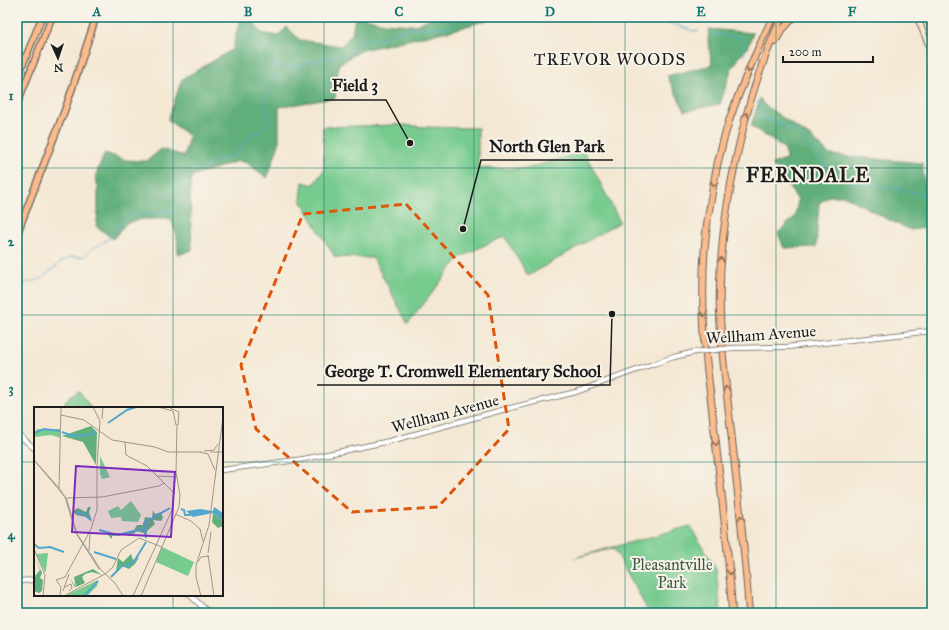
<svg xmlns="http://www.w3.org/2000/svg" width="949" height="630" viewBox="0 0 949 630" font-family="'IM FELL Great Primer',serif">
<rect width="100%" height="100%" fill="#f7f3e8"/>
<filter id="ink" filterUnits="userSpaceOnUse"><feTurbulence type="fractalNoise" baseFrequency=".025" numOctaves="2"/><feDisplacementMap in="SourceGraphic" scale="8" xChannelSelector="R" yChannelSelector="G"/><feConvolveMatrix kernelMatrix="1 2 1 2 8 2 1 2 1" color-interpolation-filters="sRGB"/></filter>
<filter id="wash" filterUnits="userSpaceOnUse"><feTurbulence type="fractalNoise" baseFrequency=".012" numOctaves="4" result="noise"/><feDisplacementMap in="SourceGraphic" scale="16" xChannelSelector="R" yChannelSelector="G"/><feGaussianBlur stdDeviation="0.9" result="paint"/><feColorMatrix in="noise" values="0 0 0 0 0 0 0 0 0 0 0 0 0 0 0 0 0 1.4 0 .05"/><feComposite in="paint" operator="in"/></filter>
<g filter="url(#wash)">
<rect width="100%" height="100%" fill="#f4e8d4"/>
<path fill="#77cb8f" stroke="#4a7456" d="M394,124L424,127L478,128V167L496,169L529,168L584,151L620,222L528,276L505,237L493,241L459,258L408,324L373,258L335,257L313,221L301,200L303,182L313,185L324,170L323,127L393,125Z
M79,391L91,408H64C63,399 72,395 79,391Z
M690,526L716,569L721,613H649L614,548L574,558Z"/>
<path fill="#61af7a" stroke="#3e664b" d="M241,17H252L253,21L261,33L278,36L287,27L300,40L341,46L352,34L355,17H361L384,23L415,25L433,17H497L457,29L362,50L341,63L339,62L335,98L279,107V144L267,178L247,163L238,161L192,176L190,195L192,250L178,255L177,236L171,219H142L126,223L113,239L96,226L98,213V186L95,177L105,153L125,160L147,161L161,149L184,156L189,136L168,120L182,79L208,64L233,49L236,33L240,23Z
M709,29L753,33L748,48L741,55L731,70L720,104L685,111L667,76L712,65L708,41Z
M760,98L763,104L812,138L830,155L922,163L925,187L932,190V227L911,230L889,220L845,196H829L819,203L816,247L784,248L778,233L795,216L798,200L772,164L786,160L785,149L751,126Z"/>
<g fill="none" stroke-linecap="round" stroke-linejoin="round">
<path stroke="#51a7cd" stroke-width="1" d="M652,17L694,31H699
M708,33L742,38L744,55
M274,66L293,67L316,60L347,55L361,41L381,38L410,28L449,27L460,17
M757,100L761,116L798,133L810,146L827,167L849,181L901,189L932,197
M17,285L41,279L61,262L71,257H79L85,256L89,251L102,243L108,239L117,226L125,218L128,217L141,213L151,215L160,211L170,212L173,211C182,198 175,184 188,171C197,163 206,175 212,161L220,159L226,158L235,155L243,145L253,134L263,129L267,126L270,118C268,113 264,108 264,103C264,95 270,89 273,82C277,71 274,55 266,46C248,49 243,31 245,17"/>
</g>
</g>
<g filter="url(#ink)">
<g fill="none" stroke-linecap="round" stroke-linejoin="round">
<defs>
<path id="tertiary" d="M733,348L787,347L932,331
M17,433L35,449
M222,470L304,459L390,441L502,410L576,392L656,363L674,357L695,352
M17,581L35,580
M190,595L209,613"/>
<path id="secondary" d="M917,17L932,53"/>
<path id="primary" d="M17,79L42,17
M17,104L52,17
M17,234L67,104L96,17"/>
<path id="motorway" d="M775,42L782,30L794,17
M732,613C729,548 720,483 713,418C711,398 708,378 706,357C702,307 701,255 710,205C714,178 720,150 728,124C740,88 756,52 773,17
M749,613C745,549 737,486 730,422C726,386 721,349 720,313C718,258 726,203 738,150C748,104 762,59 782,17"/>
</defs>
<use href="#tertiary" stroke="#68635c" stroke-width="6"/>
<use href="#secondary" stroke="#68635c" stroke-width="7"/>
<use href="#primary" stroke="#68635c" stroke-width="8"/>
<use href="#motorway" stroke="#68635c" stroke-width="8"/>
<use href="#tertiary" stroke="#fff" stroke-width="4.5"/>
<use href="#secondary" stroke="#fde4d1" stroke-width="5"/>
<use href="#primary" stroke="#fbbb8c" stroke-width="5.5"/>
<use href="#motorway" stroke="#fbbb8c" stroke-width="6"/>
<path stroke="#1c1c1c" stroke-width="1" d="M924,17L932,38"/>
<defs>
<path id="tertiary-bridge" d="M695,352L733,348"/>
</defs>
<use href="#tertiary-bridge" stroke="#68635c" stroke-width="6" stroke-linecap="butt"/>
<use href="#tertiary-bridge" stroke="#fff" stroke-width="4.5"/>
</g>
<defs><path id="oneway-chevron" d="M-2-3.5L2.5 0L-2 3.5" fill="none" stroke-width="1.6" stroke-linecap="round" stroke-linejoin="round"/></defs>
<g stroke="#8c6c54">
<use href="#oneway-chevron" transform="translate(749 70) rotate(113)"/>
<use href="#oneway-chevron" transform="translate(746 115) rotate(-75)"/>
<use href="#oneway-chevron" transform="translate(714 184) rotate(101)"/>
<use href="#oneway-chevron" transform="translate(721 260) rotate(-87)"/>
<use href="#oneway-chevron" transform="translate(704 314) rotate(88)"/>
<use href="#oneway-chevron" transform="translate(726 389) rotate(-97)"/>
<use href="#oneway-chevron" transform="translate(716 443) rotate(83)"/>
<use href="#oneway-chevron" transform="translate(741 518) rotate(-97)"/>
<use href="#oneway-chevron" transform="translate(730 572) rotate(86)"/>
</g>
</g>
<path fill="none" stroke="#de560d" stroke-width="3" stroke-dasharray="8 5" stroke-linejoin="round" d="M406,204L488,295L509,429L438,507L352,512L256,429L241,365L303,214Z"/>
<path fill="none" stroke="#0f766e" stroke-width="1" stroke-opacity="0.55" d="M173,17V408M324,17V613M474,17V613M625,17V613M776,17V613M17,168H932M17,315H932M17,462H35M222,462H932M173,595V613"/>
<g text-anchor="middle" stroke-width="4" stroke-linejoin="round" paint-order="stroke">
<g font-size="16" fill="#1c1c1c" stroke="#f7f3e8">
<text transform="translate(761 334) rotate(-4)" y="6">Wellham Avenue</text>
<text transform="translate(445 413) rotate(-15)" y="6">Wellham Avenue</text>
</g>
<g font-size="16" fill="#3c5944" stroke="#f7f3e8">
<text x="672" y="570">Pleasantville<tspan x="672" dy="18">Park</tspan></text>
</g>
<g font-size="17" letter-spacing="1" fill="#1c1c1c" stroke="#f7f3e8">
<text x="610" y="65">TREVOR WOODS</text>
</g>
<g font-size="20" font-weight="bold" letter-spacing="1" fill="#1c1c1c" stroke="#f7f3e8">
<text x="808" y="182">FERNDALE</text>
</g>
</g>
<g transform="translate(34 407)">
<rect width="189" height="189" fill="#f4e8d4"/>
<path d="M4,22H26L27,31L17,28L0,30V25ZM66,49L76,70L81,69L68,72L66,67ZM97,94L107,108L104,115L88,114L87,110L77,111L74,104L84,99L87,103ZM128,140L160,155L154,169L122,155ZM14,146L12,164L11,165L2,147ZM64,173L63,179L53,189H31Z" fill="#77cb8f"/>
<path d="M57,19L63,25L62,58L49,35L28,29ZM54,100H57L55,105L58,115L52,110L42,108L39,104L44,101L52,105ZM119,103L121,107L127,105L129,111L127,114L119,113L121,117L113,124L112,131L110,126L102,124L100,127L78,129V132L73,127H84L100,123L103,118H109L111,110L118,111ZM179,106L189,114V119L184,121L178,115ZM97,147L99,153L105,150L101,157L95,162L88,159L76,171L82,164L84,151L89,155ZM0,149L8,166L6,171L9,173L8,184L5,186L0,184V170L6,163ZM59,162L68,168L58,165L51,167L48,170L51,176L42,180H41L40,179L36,171L42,180L40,170Z" fill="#61af7a"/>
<path d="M180,100L189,106V114L179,106L159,110L152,104L166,102L179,104Z" fill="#51a7cd"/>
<path fill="none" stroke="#51a7cd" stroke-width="2" d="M74,16L93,3L102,0M28,25L39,29L56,28L61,24M0,26L10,22L26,24M147,102L150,103L151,108H157M41,105L50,107L57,113M65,123L84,128L109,122M112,131L110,116L136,101M0,137L5,141L16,140L30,145M60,145L82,152M77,170L88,159H93L101,153L112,135M50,189L64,174"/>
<path fill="none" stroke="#9e968a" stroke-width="1" d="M27,0L25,81L33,93L43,127L57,148M124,0L139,4L142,18M136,1L145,5L144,18M27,8L50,13L78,33L121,40L134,45H167M68,12L69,0M91,35L92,48L113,59L141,87M170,44L180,43L184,37M166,45L174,47L181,63M176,45H189M0,53L25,81M0,53L31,90L42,126L65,162M123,69L143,70M32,91L68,90L125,79L130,76M141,107L157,114L167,123M166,122L169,134M0,142L11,168L9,189M55,144L56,127M174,146L177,125M57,147L66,162L81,176L89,189M174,148L180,189M164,155L167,150L174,149M71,167L79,160L87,143L105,131L128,140M31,180L37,177L38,181L35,184M29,184L35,167M26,189L27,180L22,173L31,170L57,122L63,103V59L66,14L59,0M30,189L71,167M99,189L138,103L141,72M107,189L145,100L146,88L142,65L143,17M167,189L162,170V158L175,118L189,10"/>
<path fill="#7b2cbf" fill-opacity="0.15" stroke="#7b2cbf" stroke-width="2" d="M42,59L141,65L137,130L38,125Z"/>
<rect width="189" height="189" fill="none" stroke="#1c1c1c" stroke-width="2"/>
</g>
<path fill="none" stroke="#1c1c1c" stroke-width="1.5" d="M410 143L386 100H324M463 229L481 160H613M612 314L610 385H317"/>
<g fill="#1c1c1c" stroke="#f7f3e8" stroke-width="1.5">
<circle cx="410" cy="143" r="4"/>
<circle cx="463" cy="229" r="4"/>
<circle cx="612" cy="314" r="4"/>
</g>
<g font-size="17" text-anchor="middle" font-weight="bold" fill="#1c1c1c" stroke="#f7f3e8" stroke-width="4" stroke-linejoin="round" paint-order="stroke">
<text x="355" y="91">Field 3</text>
<text x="547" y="152">North Glen Park</text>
<text x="463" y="377">George T. Cromwell Elementary School</text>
</g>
<rect width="949" height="630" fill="none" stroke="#f7f3e8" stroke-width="44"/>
<g transform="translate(58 58) rotate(177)" stroke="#f7f3e8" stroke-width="3" paint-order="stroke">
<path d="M0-3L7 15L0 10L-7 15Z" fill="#1c1c1c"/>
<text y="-6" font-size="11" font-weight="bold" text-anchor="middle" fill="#1c1c1c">N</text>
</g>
<path d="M783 56v6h90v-6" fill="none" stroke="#1c1c1c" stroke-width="2"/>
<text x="789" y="56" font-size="12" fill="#1c1c1c" stroke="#f7f3e8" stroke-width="3" paint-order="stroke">200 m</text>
<rect x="22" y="22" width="905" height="586" fill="none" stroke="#0f766e" stroke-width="1.5"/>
<g font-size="13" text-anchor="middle" font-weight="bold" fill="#0f766e">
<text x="97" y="16">A</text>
<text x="248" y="16">B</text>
<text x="399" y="16">C</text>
<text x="550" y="16">D</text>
<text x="701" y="16">E</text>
<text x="852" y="16">F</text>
<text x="11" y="100">1</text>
<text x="11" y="246">2</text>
<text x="11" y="393">3</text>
<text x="11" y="539">4</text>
</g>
</svg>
